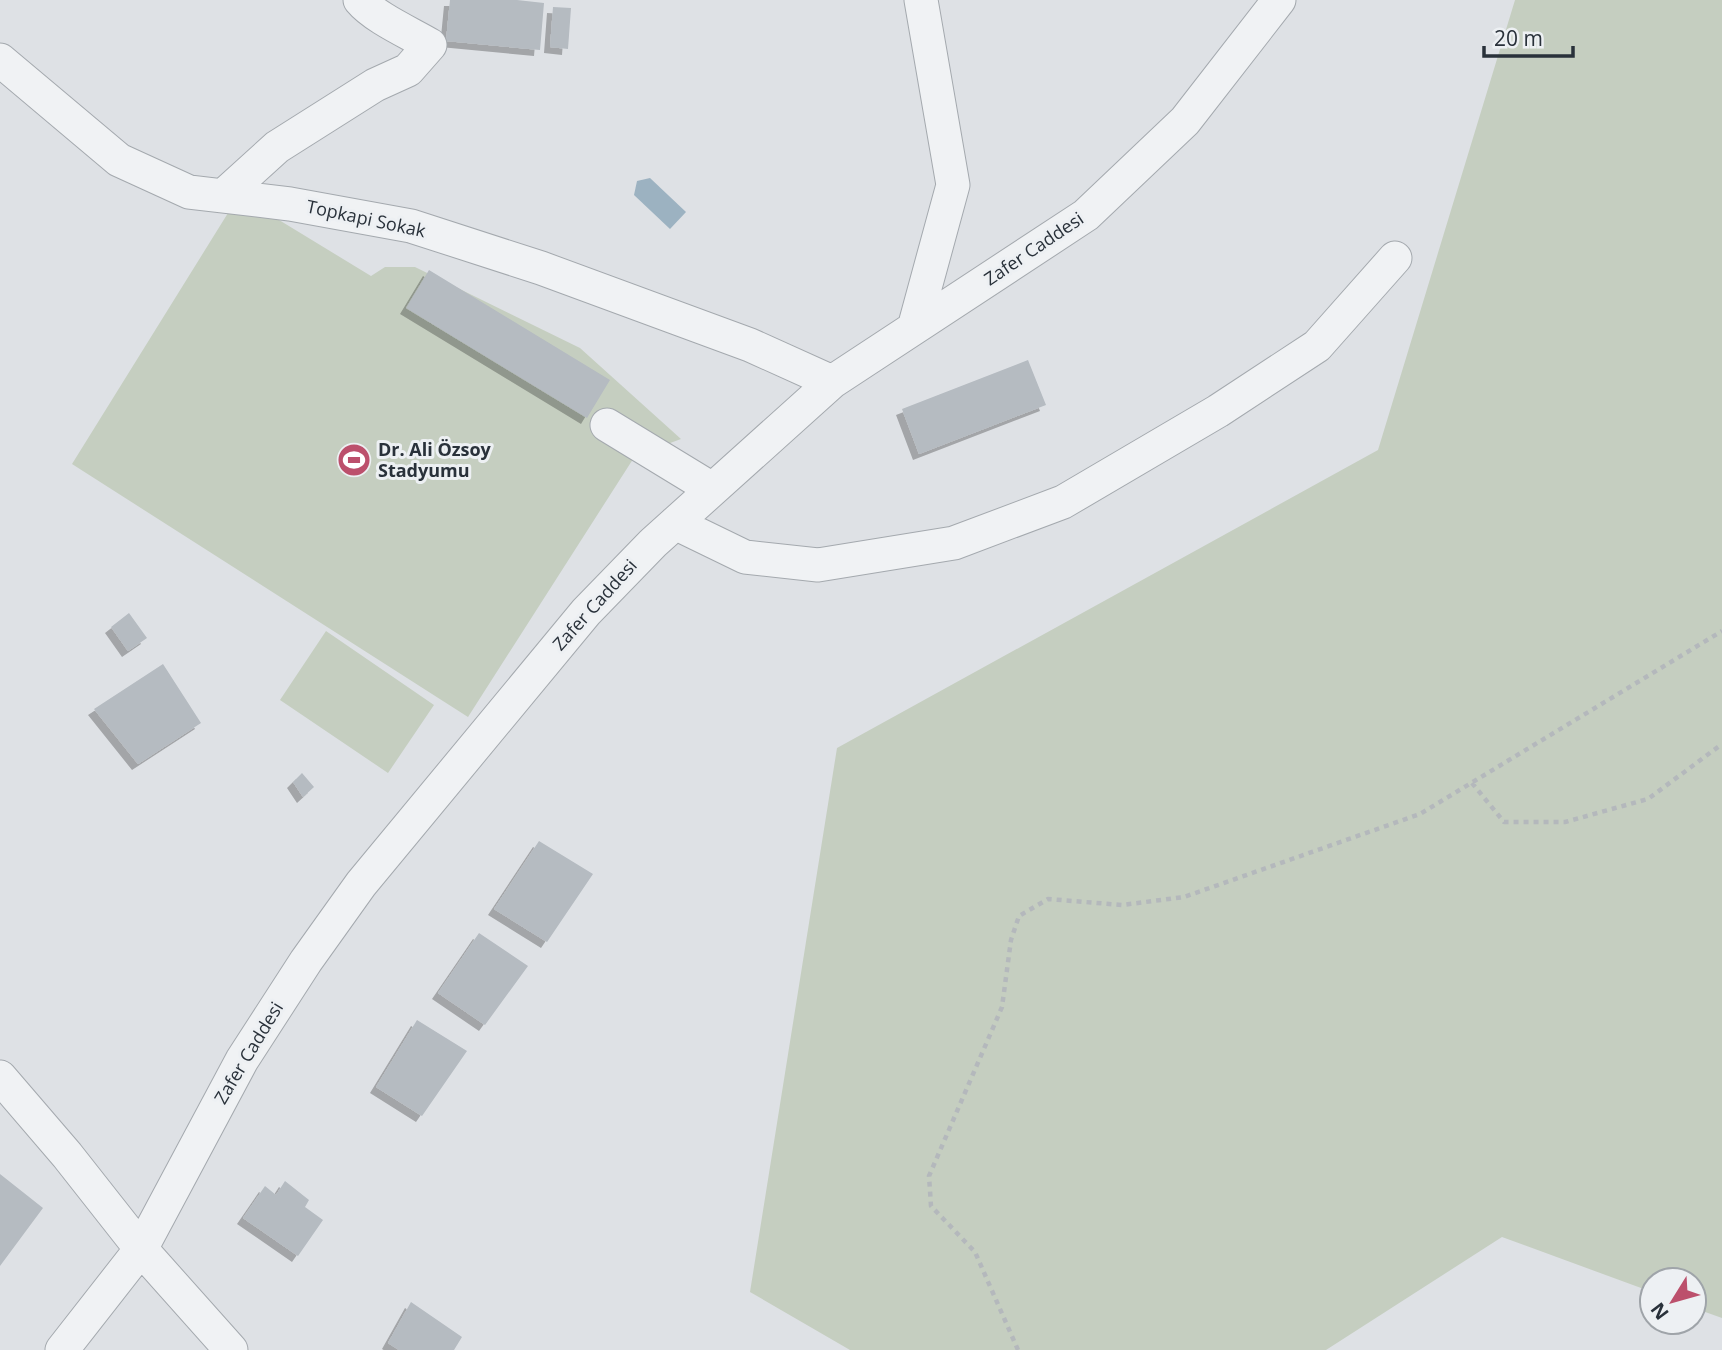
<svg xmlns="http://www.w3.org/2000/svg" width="1722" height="1350" viewBox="0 0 1722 1350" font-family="'Open Sans',sans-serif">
<defs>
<filter id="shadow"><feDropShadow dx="-6" dy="6" stdDeviation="0" flood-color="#0004"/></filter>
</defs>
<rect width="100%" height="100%" fill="#dee1e5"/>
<path fill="#c5cec0" d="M1515,0H1722V1318L1694,1308V1280H1652V1292L1502,1237L1326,1350H850L750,1292L837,748L1378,450Z
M261,209L371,276L385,267H415L580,348L681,439L635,456L468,717L72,464L228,213Z
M326,631L434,705L388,773L280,700Z"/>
<path fill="#9cb2c1" d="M650,178L686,212L670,229L634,195L637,181Z"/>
<path fill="#b5bbc1" filter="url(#shadow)" d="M450,0H517L544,3L540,50L446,41Z
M553,7L571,8L568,49L550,47Z
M429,270L610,380L587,418L406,308Z
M1028,360L1046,405L919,454L902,409Z
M129,613L147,638L128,651L111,627Z
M163,664L201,723L138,764L94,709Z
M302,773L314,787L303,797L293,782Z
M539,841L593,874L547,942L494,909Z
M479,933L528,966L485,1025L438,993Z
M417,1020L467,1051L422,1116L376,1087Z
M0,1174L43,1208L0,1266Z
M285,1181L309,1200L305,1207L323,1220L298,1256L243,1218L265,1186L276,1195Z
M411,1302L462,1337L454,1350H399L388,1343Z"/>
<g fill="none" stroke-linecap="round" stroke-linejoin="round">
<defs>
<path id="minor" d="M0,60L119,160L189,192L290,204L411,226L541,268L750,345L832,382
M223,196L277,147L375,85L408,70L430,45C410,33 375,18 360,0
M914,328L953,185L921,0
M607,425L712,489
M675,523L745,557L818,565L954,543L1063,502L1218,411L1317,346L1395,258
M0,1077L67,1155L141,1249L231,1350
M62,1350L141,1249L242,1060L306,961L361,884L586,612L653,543L832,382L1086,215L1185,121L1279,0"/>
</defs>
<use href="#minor" stroke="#a4a9ae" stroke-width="35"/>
<path stroke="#b4b8bc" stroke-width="4.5" stroke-dasharray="5 5" stroke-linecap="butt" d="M1472,783L1504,822H1565L1648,799L1722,744
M1018,1350L975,1252L931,1206L929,1176L1002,1007L1011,940L1019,916L1048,899L1122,905L1184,897L1420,814L1722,631"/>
<use href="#minor" stroke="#f0f2f4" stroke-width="33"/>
</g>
<defs>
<symbol id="stadium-disc" viewBox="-11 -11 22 22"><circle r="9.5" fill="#bc506c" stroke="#edf0f3"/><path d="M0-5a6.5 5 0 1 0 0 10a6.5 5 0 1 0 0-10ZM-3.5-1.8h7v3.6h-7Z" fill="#fff"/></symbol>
</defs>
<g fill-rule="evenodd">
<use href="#stadium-disc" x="335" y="441" width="38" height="38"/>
</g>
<g text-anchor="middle" stroke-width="6" stroke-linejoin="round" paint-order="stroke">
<g font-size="18" fill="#29313a" stroke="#edf0f3">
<text transform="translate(366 219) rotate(12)" y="6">Topkapi Sokak</text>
<text transform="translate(1034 249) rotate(-34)" y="6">Zafer Caddesi</text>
<text transform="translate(595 605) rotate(-48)" y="6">Zafer Caddesi</text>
<text transform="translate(249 1053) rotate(-59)" y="6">Zafer Caddesi</text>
</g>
<g font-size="18" font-weight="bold" fill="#29313a" stroke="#edf0f3" text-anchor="start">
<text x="378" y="456">Dr. Ali Özsoy<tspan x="378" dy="21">Stadyumu</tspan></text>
</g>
</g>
<g transform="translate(1673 1301) rotate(233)"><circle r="33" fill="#edf0f3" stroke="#9fa4a9" stroke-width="2"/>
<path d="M0-5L12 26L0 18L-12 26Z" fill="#bc506c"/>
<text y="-10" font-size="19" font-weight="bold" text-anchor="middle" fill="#29313a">N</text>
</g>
<path d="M1484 46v10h89v-10" fill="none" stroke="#29313a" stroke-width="3.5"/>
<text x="1494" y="46" font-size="21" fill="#29313a" stroke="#edf0f3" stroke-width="5" paint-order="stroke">20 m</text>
</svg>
